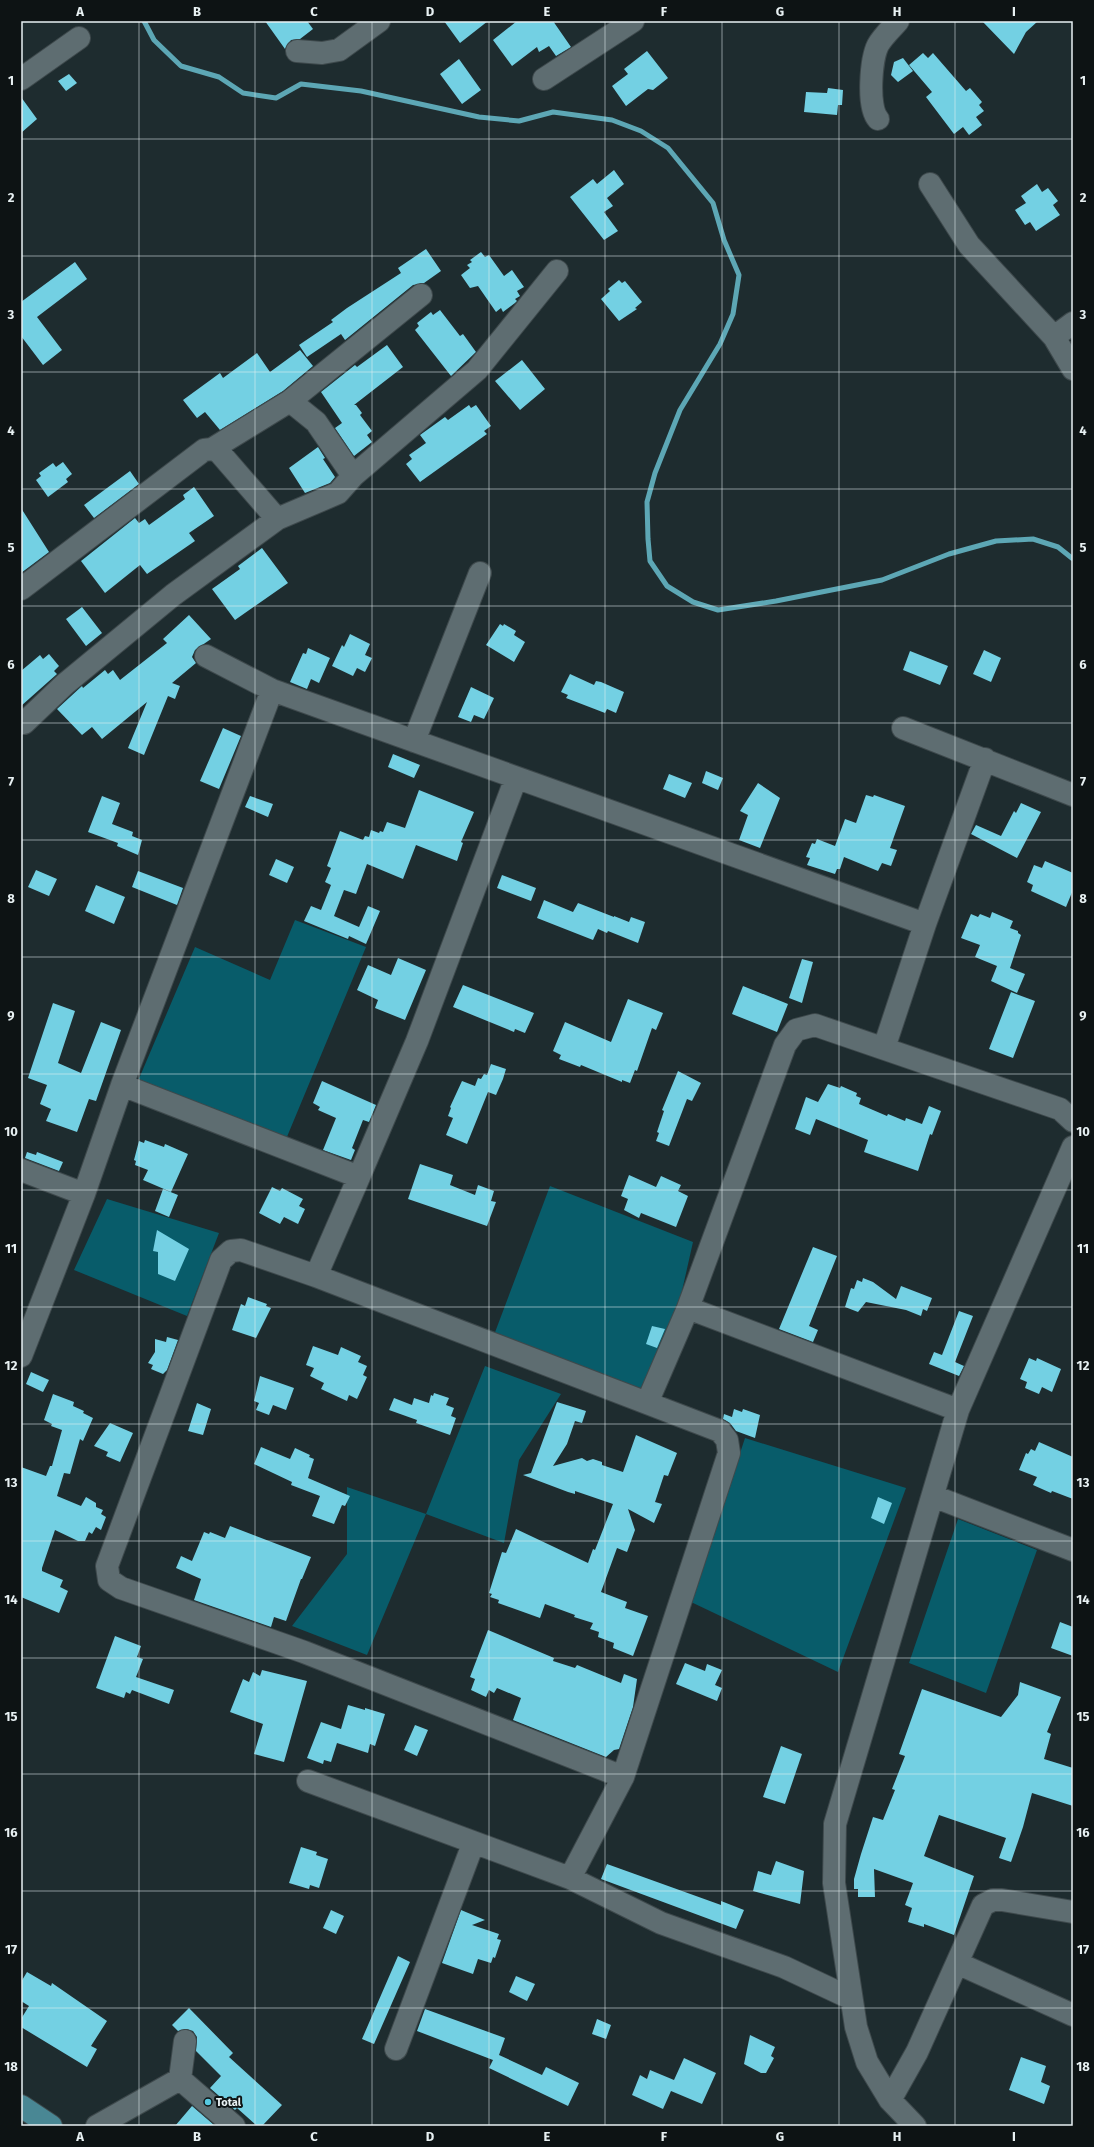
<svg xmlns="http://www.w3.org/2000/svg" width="1094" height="2147" viewBox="0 0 1094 2147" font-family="'Fira Sans',sans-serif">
<rect width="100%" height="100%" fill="#1e2c2f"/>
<path fill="#085c6a" d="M295,920L366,947L284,1144L138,1081L195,947L270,980Z
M550,1186L693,1242L675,1322L642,1395L494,1335Z
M107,1199L219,1233L187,1316L74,1270Z
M485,1366L561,1394L519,1460L504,1543L426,1514L367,1655L292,1626L347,1554V1487L426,1514Z
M745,1438L906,1488L838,1672L691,1602Z
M958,1519L1037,1550L986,1693L909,1663Z"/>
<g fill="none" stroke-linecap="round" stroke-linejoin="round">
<path stroke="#5da7b5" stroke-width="5" d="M144,21L154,40L181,66L219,77L243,93L276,98L301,84L361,91L479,117L519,121L553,112L612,120L641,131L668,148L713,203L724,240L739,275L733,314L720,344L680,410L655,473L647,502L648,539L650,561L667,586L693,602L718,610L776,601L882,580L949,554L996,541L1033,539L1058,547L1073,559"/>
</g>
<path fill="#73d0e3" d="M265,21H307L313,29L300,39L291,40L285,49Z
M444,21H488L460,43Z
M517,21H553L571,47L556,56L549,46L539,52L537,47L512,66L493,40Z
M982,21H1038L1026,32L1014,54Z
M647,51L668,78L653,90L648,89L626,106L612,86L628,74L624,69Z
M923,53L928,58L933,53L966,91L970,88L982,102L979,105L984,111L976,117L982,125L969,135L963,127L954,134L926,97L932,92L909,65Z
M903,58L913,71L898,82L891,75L894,62Z
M459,59L481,90L462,104L440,74Z
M69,74L77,83L66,91L58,81Z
M828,88L843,90L842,105H838L837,115L804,112L806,92L827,93Z
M21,97L37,119L21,133Z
M614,170L624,184L607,198L613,206L604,212L618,231L604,240L570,197L593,179L597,184Z
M1037,184L1042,192L1048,188L1058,201L1053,205L1060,215L1036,231L1030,222L1025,225L1015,210L1026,203L1021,196Z
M426,249L441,271L424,283L413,285L345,340L341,334L307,357L299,345L333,322L331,320L347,308L401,273L398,268Z
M481,252L485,257L489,255L504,276L512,270L524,287L517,291L520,296L515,299L517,301L515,303L503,312L501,308L496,312L478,286L470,288L461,275L470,268L467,265L472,262L470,260Z
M75,262L87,279L37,317L62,350L43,365L21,336V302Z
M619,280L622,283L625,281L642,302L635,308L637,309L619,321L601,299L610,291L608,289Z
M440,310L460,336L463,334L476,352L451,376L415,330L419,326L417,323L431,312L433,315Z
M387,345L403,367L354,405H356L362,413L360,415L372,431L367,435L372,442L354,456L335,428L342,423L321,392L355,365L357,367Z
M300,350L313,366L283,391L220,430L205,412L197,418L183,400L220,373L223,378L257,353L270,372Z
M522,360L545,389L520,410L495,381Z
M469,405L471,408L476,405L491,426L484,431L487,434L420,482L406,464L412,459L409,455L426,443L420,435L445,417L448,420Z
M318,447L325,458L323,459L335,477L330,483L305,493L289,468Z
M63,462L72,474L66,479L68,482L48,497L36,480L41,476L39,473L53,463L56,467Z
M130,471L139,484L94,518L84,505Z
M194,487L214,516L189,533L195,541L147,574L140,565L105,593L81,561L135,518L139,523L145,519L149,525L185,499L183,495Z
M21,508L49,552L21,573Z
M262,548L288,583L235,620L212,589L240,569L238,566Z
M82,607L102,633L86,646L66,619Z
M189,615L211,639L195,650L192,657L196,663L172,683L180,686L175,699L168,696L144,755L128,748L147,702L102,739L92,727L82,735L57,709L82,686L83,688L105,670L108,674L113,670L120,680L167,643L163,639Z
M500,624L503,626L504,624L516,631L514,635L525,642L514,662L486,645Z
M350,634L370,644L365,655L372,658L365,672L357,668L353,676L332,666L342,645L344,647Z
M308,648L330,658L319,683L311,679L307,689L290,682L303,653L306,654Z
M984,650L1001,658L991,682L973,674Z
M910,651L948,666L940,685L903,670Z
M49,654L59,666L54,671L57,674L21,706V671L40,655L43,659Z
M570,674L594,685L596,681L601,682L624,692L616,713L607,709L605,713L566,698L568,695L561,692Z
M471,687L494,698L484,719L474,715L471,722L458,717Z
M223,728L241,736L219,789L200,781Z
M393,754L420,765L414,778L388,767Z
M706,771L723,778L718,790L702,783Z
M669,774L692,783L685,798L663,789Z
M758,783L780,798L760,848L739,840L748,815L740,811Z
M419,790L474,812L461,842L463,843L457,861L416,845L403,879L367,864L356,894L344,890L334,916L359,927L368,906L380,911L366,944L349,936L348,939L304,921L311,906L321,910L331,885L325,882L331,868L327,866L340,831L363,840L365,836L369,837L371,830L379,833L380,831L383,832L387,822L405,828Z
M866,795L873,797L874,795L905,806L890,848L897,850L891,866L882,863L878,871L844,857L840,869H837L835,874L807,865L810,858L806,857L812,843L815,844L817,839L835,846L845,819L856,823Z
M102,796L120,803L112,824L133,832L132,836L142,840L138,855L117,846L118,843L88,832Z
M250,796L273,804L268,817L245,807Z
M1021,803L1041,812L1017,858L971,834L976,825L1001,836L1014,811L1016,813Z
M276,859L294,867L287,883L269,875Z
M1045,861L1073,873V890L1066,907L1031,891L1033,885L1027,882L1034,865L1042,868Z
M36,870L57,879L49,896L28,887Z
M138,871L183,888L177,905L132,887Z
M502,875L536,888L531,901L497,888Z
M96,885L125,897L114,924L85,911Z
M544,900L573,912L578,903L614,917V916L629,922L631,917L645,922L638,943L608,931L607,933L598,929L593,940L537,918Z
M992,912L1013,921L1010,928L1018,931V933L1021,935L1010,968L1025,974L1017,993L991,981L997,966L975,957L980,945L961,938L971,914L978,917L980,914L990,918Z
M398,958L426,970L405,1020L375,1008L378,1000L357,990L368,965L391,975Z
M802,959L813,962L802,1003L789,998Z
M463,985L534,1013L525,1033L515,1029L514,1032L453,1007Z
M743,986L788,1004L777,1032L732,1014Z
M1011,992L1035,1001L1013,1058L989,1049Z
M628,999L663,1013L656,1030L652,1028L637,1071L635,1070L630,1083L622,1080V1082L581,1065L580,1067L559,1059L561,1055L553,1051L565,1022L611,1042Z
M53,1003L75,1011L58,1063L81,1073L101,1022L121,1030L96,1101L89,1099L77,1132L46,1121L51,1109L40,1104L47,1085L28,1078Z
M491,1064L506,1069L503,1079L496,1095L488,1092L467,1144L446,1135L453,1118L448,1116L451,1108L450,1107L462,1081L475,1086L478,1078L481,1079L484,1074L487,1075Z
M678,1071L701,1083L692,1101L687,1099L669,1146L656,1141L659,1133L657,1132L664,1111L662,1110Z
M322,1081L376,1105L369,1122L363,1120L352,1148L355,1150L351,1160L323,1150L336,1118L318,1110L320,1107L313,1103Z
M828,1084L840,1088L841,1086L857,1093L856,1096L861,1098L859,1104L887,1116L888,1114L905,1121L906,1118L922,1124L929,1106L941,1111L932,1135L930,1134L918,1171L864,1152L868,1140L816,1119L810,1135L795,1129L806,1097L818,1102Z
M145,1140L164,1147L165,1144L188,1154L171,1192L143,1180L148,1170L135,1165L136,1161L134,1160L139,1141L144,1143Z
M27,1152L36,1155L37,1152L63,1162L59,1171L25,1158Z
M420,1164L453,1175L450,1185L475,1195L478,1185L494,1191L491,1201L496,1202L487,1226L408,1199Z
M629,1175L656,1187L661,1176L681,1185L678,1191L688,1196L676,1227L641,1213L639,1218L624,1210L628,1199L621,1196Z
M272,1187L280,1191L282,1188L303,1199L299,1206L305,1209L298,1224L284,1217L280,1224L259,1213Z
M163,1189L178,1195L169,1217L155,1211Z
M157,1230L189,1249L175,1281L158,1274V1252L153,1251Z
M813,1247L837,1256L809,1326L818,1330L813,1342L779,1329Z
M863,1278L873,1282L896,1299L901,1286L932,1298L927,1311L923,1309L921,1316L906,1310L866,1302L858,1312L845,1307L851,1288L854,1289L857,1280L862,1282Z
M248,1297L267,1304L266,1306L271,1308L256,1338L232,1330L241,1304L245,1306Z
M959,1311L973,1316L955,1362L964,1366L959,1376L929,1364L934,1352L942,1355Z
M652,1326L665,1329L657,1348L646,1344Z
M167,1337L178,1340L167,1370L163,1374L151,1369L153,1365L148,1363L155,1352V1339L166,1342Z
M313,1346L338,1355L341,1347L361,1356L358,1362L367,1366L363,1375L367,1377L357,1399L349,1395L347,1401L321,1389L324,1383L310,1376L314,1368L306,1365Z
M1029,1358L1036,1361L1037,1358L1061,1369L1052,1392L1042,1387L1039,1394L1025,1388L1027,1382L1020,1379Z
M31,1372L49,1380L43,1392L26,1384Z
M260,1376L294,1388L286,1410L273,1405L269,1415L256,1410L259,1403L254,1401Z
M434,1393L449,1398L446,1405L454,1408L451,1416L456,1418L450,1435L416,1423L417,1420L389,1410L394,1398L412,1405L414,1398L429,1403L431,1395L433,1396Z
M53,1394L74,1402L73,1406L84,1411L83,1413L93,1418L83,1441L80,1439L70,1474L64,1473L57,1496L81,1506L86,1497L96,1503V1507L103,1510L101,1514L106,1517L101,1530L96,1527L92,1534L89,1532L85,1541H78L55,1530L42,1568V1571L63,1580L60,1587L68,1591L59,1613L21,1597V1467L46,1476L50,1466H52L62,1430L51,1426L52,1424L44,1420Z
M557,1402L586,1411L582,1423L575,1421L567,1444L553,1466L582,1458L587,1461L593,1459L602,1462V1465L623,1472L636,1435L677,1453L668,1476L664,1475L655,1502L662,1504L654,1523L628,1509L635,1530L627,1552L617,1548L601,1592L627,1602L625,1608L648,1616L633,1656L613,1648L614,1643L598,1637L599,1632L590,1629L593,1623L574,1617L575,1615L545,1604L540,1618L498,1603L499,1600L490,1597L492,1594L489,1593L502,1552L506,1553L516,1529L588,1563L593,1549L595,1550L613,1504L575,1491V1494L568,1492L523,1475L531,1473Z
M197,1403L211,1409L203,1435L188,1431Z
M734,1409L742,1412L743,1409L760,1415L755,1438L736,1431L730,1423L723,1419L724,1414L732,1417Z
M110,1423L133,1433L120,1462L106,1456L108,1452L94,1446Z
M1039,1442L1073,1457V1499L1052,1491L1051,1493L1033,1485L1037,1477L1019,1470L1026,1453L1028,1454L1031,1449L1035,1451Z
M261,1447L290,1459L295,1448L310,1455L309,1457L314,1459L308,1478L350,1496L345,1506L342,1505L334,1524L312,1516L320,1496L291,1485L292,1482L254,1464Z
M878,1497L892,1503L884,1524L871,1518Z
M230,1526L311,1557L302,1579H301L286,1621L274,1617L271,1627L194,1600L201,1579L176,1568L181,1556L192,1561L204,1532L209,1534L210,1532L225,1538Z
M1060,1622L1073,1627V1656L1051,1648Z
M488,1630L554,1658L553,1661L575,1668L577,1665L621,1683L624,1674L637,1679L633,1707L619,1749L614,1750L606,1757L513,1720L521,1698L497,1688L494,1693L489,1690L486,1697L471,1690L475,1679L470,1677Z
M115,1636L141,1646L137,1657L143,1659L136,1677L174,1690L169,1704L132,1690L130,1694L126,1692L124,1698L96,1688Z
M685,1663L705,1671L707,1664L722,1670L715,1685L722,1688L717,1701L676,1684Z
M262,1670L307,1681L284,1762L254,1754L263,1724L230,1712L243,1679L249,1682L253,1672L260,1676Z
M1020,1682L1061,1697L1047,1732L1051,1734L1044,1759L1073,1768V1806L1032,1793L1023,1827L1011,1862L999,1858L1006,1838L939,1815L924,1856L974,1876L954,1935L924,1924V1927L908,1922L912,1908L905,1905L913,1883L874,1869L875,1897H858V1889H854V1879L861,1854L873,1817L883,1820L895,1790L892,1789L905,1756L899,1754L922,1689L1001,1717L1018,1695Z
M348,1705L365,1710V1708L385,1714L375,1746L370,1744L368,1753L337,1743L331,1762L324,1760L323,1764L307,1758L321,1722L341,1729Z
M415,1725L428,1730L417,1756L404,1750Z
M781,1746L802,1754L785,1804L763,1797Z
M301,1847L317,1852L316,1855L328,1859L319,1888L310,1885L309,1889L289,1883Z
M776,1861L804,1871L800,1904L753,1891L758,1871L771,1875Z
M607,1864L721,1905V1901L744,1910L736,1929L601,1879Z
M331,1910L344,1916L336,1934L323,1928Z
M461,1910L485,1920L472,1925L499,1934L497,1939L501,1940L495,1958L493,1957L491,1963L478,1959L473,1974L442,1963Z
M398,1956L410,1962L374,2044L362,2039Z
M27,1972L51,1986L52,1983L107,2021L91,2046L97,2049L87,2067L21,2027V2019L29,2006L21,2001V1982Z
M516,1976L535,1984L527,2001L509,1992Z
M189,2008L233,2053L229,2057L282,2105L262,2126H257L237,2108L235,2110L210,2088L221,2076L196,2051L197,2037L193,2031L186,2029L178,2031L172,2025Z
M425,2009L505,2038L499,2055L542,2075L546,2067L579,2083L568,2106L489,2068L493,2060L417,2031Z
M597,2019L611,2025L606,2039L592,2034Z
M750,2035L775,2047L771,2056L774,2058L766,2073H761L744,2064Z
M1021,2057L1046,2066L1041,2082L1050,2086L1044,2104L1009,2090Z
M684,2058L716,2073L702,2104L671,2091L663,2109L632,2095L640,2075L647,2079L650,2070L674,2080Z
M192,2106L214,2125V2126H175Z"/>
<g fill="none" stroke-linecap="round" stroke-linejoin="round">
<defs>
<path id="minor" d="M297,51L322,53L339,50L379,21
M21,79L79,38
M544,79L633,21
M878,119C867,107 871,59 878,45C883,36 892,28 898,21
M930,184L969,245L1054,337L1073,369
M1054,337L1073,323
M290,401L316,422L353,476
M212,449L290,401L421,295
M21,589L204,450L212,449L219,452L277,519
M206,656L272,690L925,924
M21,722L24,723L65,684L173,595L277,519L338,493L353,476L477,370L557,271
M903,728L1073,795
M414,741L480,573
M884,1048L925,924L985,759
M122,1085L272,690
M21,1170L84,1194
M359,1177L417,1041L516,778
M688,1308L785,1045L796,1030L815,1025L1060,1109L1073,1121
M21,1356L84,1194L122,1085L359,1177L316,1276
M647,1403L688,1308L958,1410L835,1824L834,1883L856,2027L867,2062L890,2100L915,2126
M958,1410L1073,1147
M933,1496L1073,1550
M308,1781L570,1878L661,1923L784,1967L850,1998
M570,1878L623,1777L304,1652L121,1588L109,1580L107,1566L221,1260L231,1251L241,1250L316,1276L720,1431L727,1440L729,1453L623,1777
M957,1963L1073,2015
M396,2049L473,1844
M180,2079L185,2041
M890,2100L917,2052L983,1905L993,1900H1002L1073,1912
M97,2126L180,2079L234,2126"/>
<path id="major" d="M21,2106L51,2126"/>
</defs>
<use href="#minor" stroke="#3e494c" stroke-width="24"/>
<use href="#major" stroke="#3e494c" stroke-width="24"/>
<use href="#minor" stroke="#5e6d71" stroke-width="22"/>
<use href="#major" stroke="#498794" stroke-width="22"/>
</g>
<path fill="none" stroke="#e8f1f3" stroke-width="1" stroke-opacity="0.55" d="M139,21V2126M255,21V2126M372,21V2126M489,21V2126M605,21V2126M722,21V2126M839,21V2126M955,21V2126M21,139H1073M21,256H1073M21,372H1073M21,489H1073M21,606H1073M21,723H1073M21,840H1073M21,957H1073M21,1074H1073M21,1190H1073M21,1307H1073M21,1424H1073M21,1541H1073M21,1658H1073M21,1774H1073M21,1891H1073M21,2008H1073"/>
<circle fill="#56c9e0" stroke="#0d1314" stroke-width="1.5" cx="208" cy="2102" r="4"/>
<g text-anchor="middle" stroke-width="4" stroke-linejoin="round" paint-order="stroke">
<g font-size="11" font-weight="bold" fill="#e8f1f3" stroke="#0d1314" text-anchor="start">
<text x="216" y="2106">Total</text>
</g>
</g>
<rect width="1094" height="2147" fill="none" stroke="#0d1314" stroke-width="44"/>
<rect x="22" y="22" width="1050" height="2103" fill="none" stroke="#e8f1f3" stroke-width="1.5"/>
<g font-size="13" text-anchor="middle" font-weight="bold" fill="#e8f1f3">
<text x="80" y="16">A</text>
<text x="197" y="16">B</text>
<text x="314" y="16">C</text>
<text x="430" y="16">D</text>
<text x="547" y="16">E</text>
<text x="664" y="16">F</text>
<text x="780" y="16">G</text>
<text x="897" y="16">H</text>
<text x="1014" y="16">I</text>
<text x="11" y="85">1</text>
<text x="1083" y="85">1</text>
<text x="11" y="202">2</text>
<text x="1083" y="202">2</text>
<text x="11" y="319">3</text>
<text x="1083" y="319">3</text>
<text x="11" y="435">4</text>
<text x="1083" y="435">4</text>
<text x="11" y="552">5</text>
<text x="1083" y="552">5</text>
<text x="11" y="669">6</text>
<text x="1083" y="669">6</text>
<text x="11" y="786">7</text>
<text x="1083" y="786">7</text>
<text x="11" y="903">8</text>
<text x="1083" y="903">8</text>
<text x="11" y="1020">9</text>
<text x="1083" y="1020">9</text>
<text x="11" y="1136">10</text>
<text x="1083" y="1136">10</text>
<text x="11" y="1253">11</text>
<text x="1083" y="1253">11</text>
<text x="11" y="1370">12</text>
<text x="1083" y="1370">12</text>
<text x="11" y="1487">13</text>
<text x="1083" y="1487">13</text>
<text x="11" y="1604">14</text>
<text x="1083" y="1604">14</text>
<text x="11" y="1721">15</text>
<text x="1083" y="1721">15</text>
<text x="11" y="1837">16</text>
<text x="1083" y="1837">16</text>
<text x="11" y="1954">17</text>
<text x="1083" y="1954">17</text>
<text x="11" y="2071">18</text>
<text x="1083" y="2071">18</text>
<text x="80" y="2141">A</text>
<text x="197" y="2141">B</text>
<text x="314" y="2141">C</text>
<text x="430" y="2141">D</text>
<text x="547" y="2141">E</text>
<text x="664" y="2141">F</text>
<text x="780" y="2141">G</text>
<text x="897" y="2141">H</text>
<text x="1014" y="2141">I</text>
</g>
</svg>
